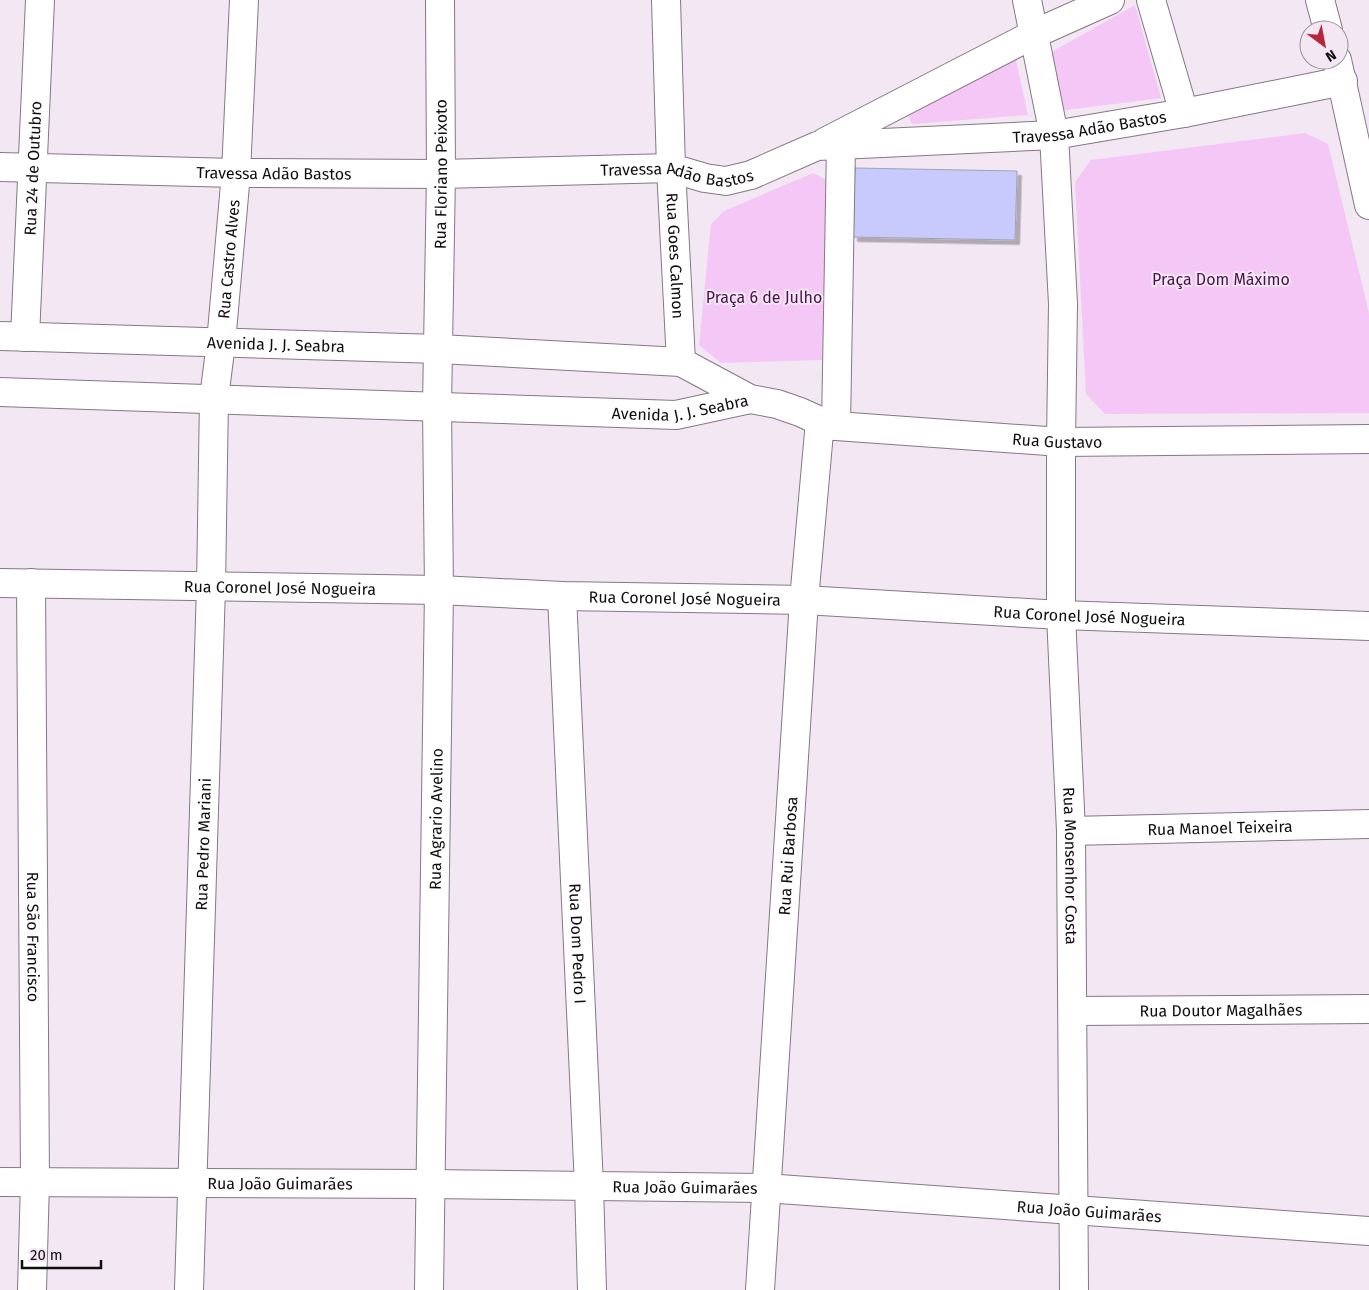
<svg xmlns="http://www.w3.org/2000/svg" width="1369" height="1290" viewBox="0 0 1369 1290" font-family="'Fira Sans',sans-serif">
<defs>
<filter id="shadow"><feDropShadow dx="4.5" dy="4.5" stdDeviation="0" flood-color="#0004"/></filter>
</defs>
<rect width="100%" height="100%" fill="#f2e7f2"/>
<path fill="#f5c7f7" d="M1135,5L1161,98L1058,111L1048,54Z
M1016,60L1028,115L912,124L907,113Z
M1305,133L1328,144L1369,313V413L1105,414L1086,394L1075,182L1091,160Z
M813,173L827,180L822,360L721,363L699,345L711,224L724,211Z"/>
<path fill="#c8cafe" stroke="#a2a3b1" filter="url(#shadow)" d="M855,168L1017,171L1015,240L853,237Z"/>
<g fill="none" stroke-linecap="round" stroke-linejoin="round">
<defs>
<g id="minor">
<path id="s1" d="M666,0L671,168L681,362"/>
<path id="s2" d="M1027,0L1054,135L1063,304L1061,442V615L1071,831L1074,1290"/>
<path d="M1151,0L1184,113"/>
<path d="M1320,0L1328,30"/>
<path d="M1337,60L1369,205"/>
<path d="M825,142L1034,34L1110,0"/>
<path id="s3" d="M0,167L236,173L441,174L671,168L705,178L726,181L751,175L817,146L1054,135L1184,113L1343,81"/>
<path id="s4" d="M0,336L439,349L681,362L750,399L777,404L800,412L820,421L836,426L1061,442L1369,439"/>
<path id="s5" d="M25,337L40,0"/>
<path id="s6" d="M0,392L676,415L750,399"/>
<path d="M836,426L841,145"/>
<path id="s7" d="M0,583L439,590L562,596L804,600L1061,615L1369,626"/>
<path id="s8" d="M31,583L35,1182L32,1290"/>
<path id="s9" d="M562,596L589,1186L592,1290"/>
<path id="s10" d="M1071,831L1369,824"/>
<path id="s11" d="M1073,1011L1369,1009"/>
<path id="s12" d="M0,1182L430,1184L765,1188L1369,1231"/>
<path id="s13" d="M189,1290L211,587L214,398L221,343L236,173L244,0"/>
<path id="s14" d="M429,1290L439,590L437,406L441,174L440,0"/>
<path id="s15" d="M760,1290L804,600L820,421"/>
</g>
</defs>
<use href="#minor" stroke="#837983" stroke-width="30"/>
<use href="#minor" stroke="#fff" stroke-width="28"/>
</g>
<g text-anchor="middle" stroke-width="4" stroke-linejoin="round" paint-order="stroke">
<g font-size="16" fill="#100d10" stroke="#f2e7f2">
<text dy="6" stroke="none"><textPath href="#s3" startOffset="1099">Travessa Adão Bastos</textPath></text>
<text dy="6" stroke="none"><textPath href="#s5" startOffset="169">Rua 24 de Outubro</textPath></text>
<text dy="6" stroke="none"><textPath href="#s3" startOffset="678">Travessa Adão Bastos</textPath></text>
<text dy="6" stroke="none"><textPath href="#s3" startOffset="274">Travessa Adão Bastos</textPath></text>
<text dy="6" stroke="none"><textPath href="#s14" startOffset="1116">Rua Floriano Peixoto</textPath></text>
<text dy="6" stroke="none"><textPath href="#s1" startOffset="256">Rua Goes Calmon</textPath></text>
<text dy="6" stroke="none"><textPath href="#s13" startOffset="1032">Rua Castro Alves</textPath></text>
<text dy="6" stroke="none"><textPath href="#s4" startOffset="276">Avenida J. J. Seabra</textPath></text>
<text dy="6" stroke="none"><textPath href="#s6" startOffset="681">Avenida J. J. Seabra</textPath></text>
<text dy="6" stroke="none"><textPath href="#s4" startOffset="1072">Rua Gustavo</textPath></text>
<text dy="6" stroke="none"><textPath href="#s7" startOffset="280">Rua Coronel José Nogueira</textPath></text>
<text dy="6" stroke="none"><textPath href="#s7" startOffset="685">Rua Coronel José Nogueira</textPath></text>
<text dy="6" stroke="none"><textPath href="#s7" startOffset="1090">Rua Coronel José Nogueira</textPath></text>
<text dy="6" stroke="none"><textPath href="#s14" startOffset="471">Rua Agrario Avelino</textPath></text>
<text dy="6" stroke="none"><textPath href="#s10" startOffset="149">Rua Manoel Teixeira</textPath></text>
<text dy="6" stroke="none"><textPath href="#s13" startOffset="446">Rua Pedro Mariani</textPath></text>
<text dy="6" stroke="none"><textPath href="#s15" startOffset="435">Rua Rui Barbosa</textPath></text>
<text dy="6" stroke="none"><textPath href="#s2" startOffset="869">Rua Monsenhor Costa</textPath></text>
<text dy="6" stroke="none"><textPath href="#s8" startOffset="354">Rua São Francisco</textPath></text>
<text dy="6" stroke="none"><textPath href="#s9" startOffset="348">Rua Dom Pedro I</textPath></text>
<text dy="6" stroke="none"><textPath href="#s11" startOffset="148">Rua Doutor Magalhães</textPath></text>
<text dy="6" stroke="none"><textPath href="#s12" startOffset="280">Rua João Guimarães</textPath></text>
<text dy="6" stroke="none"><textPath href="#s12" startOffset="685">Rua João Guimarães</textPath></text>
<text dy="6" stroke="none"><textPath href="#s12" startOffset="1090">Rua João Guimarães</textPath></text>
</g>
<g font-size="16" fill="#4b1150" stroke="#f2e7f2">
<text x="1221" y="285">Praça Dom Máximo</text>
<text x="764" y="303">Praça 6 de Julho</text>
</g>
</g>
<g transform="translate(1324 45) rotate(148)"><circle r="24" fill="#f2e7f2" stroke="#989098"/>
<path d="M0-4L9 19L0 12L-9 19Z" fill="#b8263c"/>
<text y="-8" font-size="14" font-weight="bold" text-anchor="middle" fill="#100d10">N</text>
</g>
<path d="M22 1260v8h79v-8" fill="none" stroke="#100d10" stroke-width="2.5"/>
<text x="30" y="1260" font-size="15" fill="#100d10" stroke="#f2e7f2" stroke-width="4" paint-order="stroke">20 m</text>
</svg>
